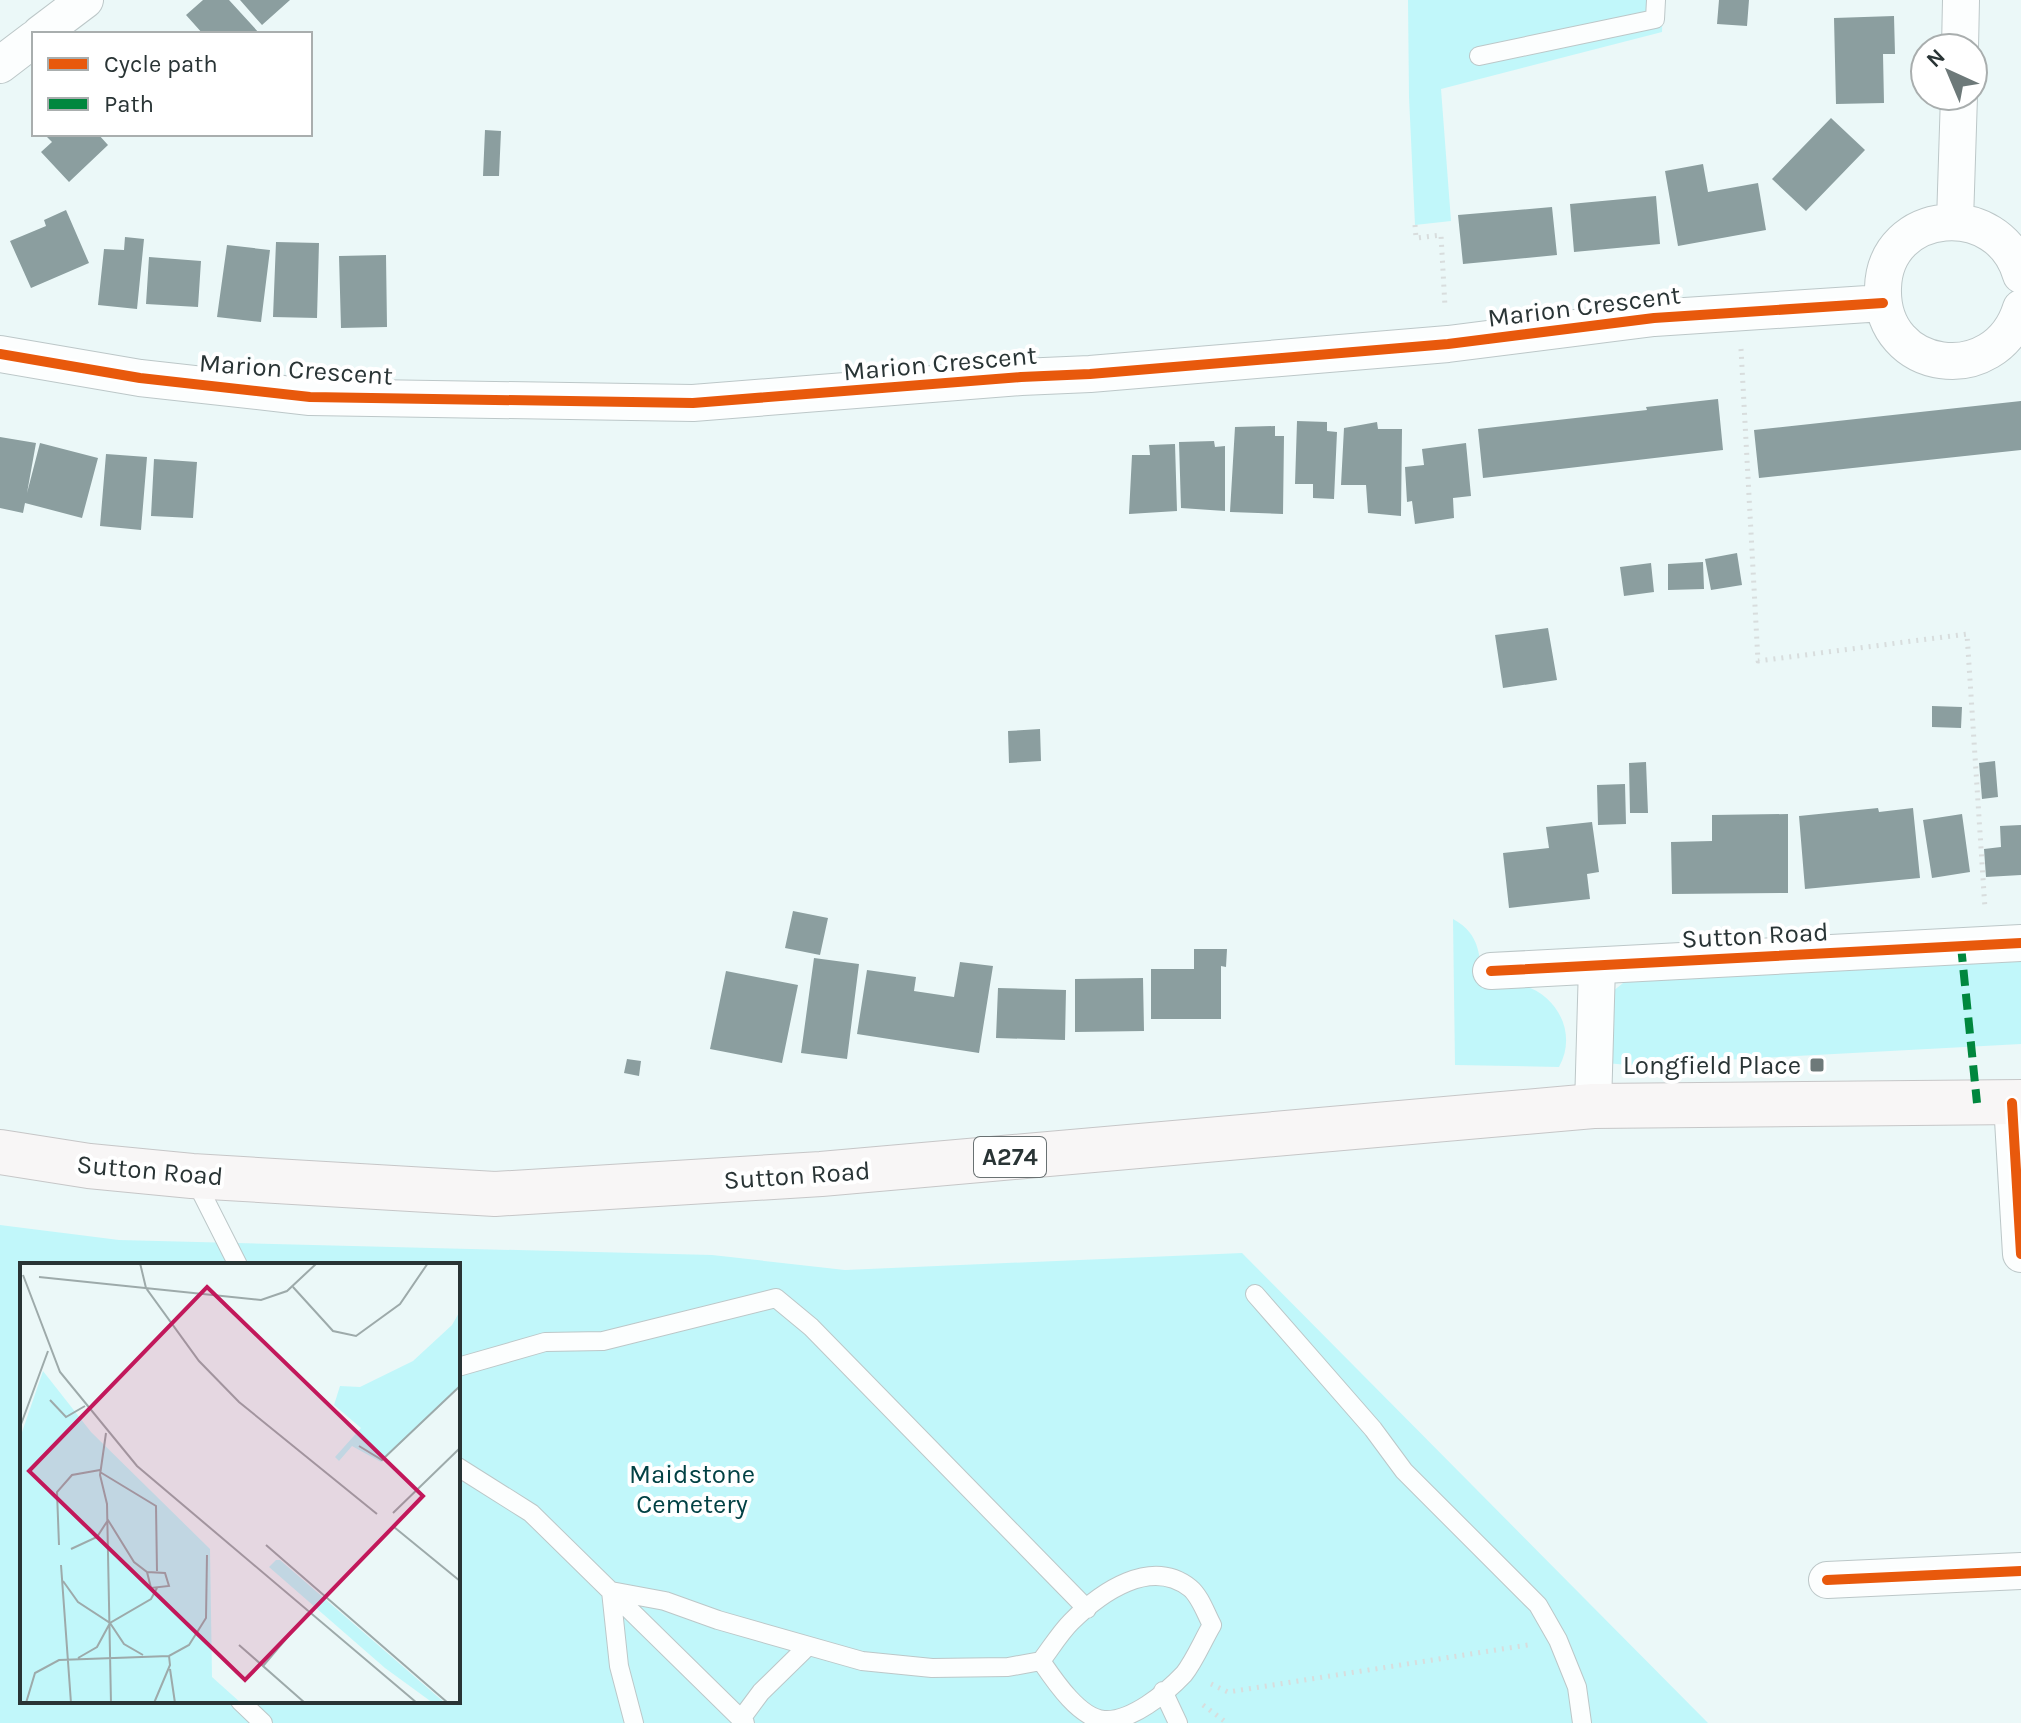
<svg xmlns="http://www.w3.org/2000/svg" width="2021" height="1723" viewBox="0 0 2021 1723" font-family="Karla,sans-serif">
<rect width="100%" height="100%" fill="#ebf8f8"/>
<path fill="#c1f7fa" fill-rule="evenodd" d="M1408,0H1663L1662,32L1441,89L1451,221L1415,225L1409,97Z
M1453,919C1481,934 1480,957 1482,986C1493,985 1508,982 1519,984C1557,993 1578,1033 1559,1067L1455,1065Z
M2021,959V1044L1628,1065L1606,1063L1607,996L1628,979Z
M0,1225L119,1240L712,1255L845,1270L1242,1253L1708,1723H0ZM22,1265H458V1701H22Z"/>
<path fill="#8b9e9f" d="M203,0H229L260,34H203L186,15Z
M240,0H290L262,25Z
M1719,0H1749L1747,26L1717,24Z
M1894,16L1895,54H1883L1884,103L1836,104L1834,18Z
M1831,118L1865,150L1806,211L1772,179Z
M485,130L501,131L499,176H483Z
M44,134H98L108,145L69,182L41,152L52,142Z
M1703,164L1708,192L1758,183L1766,230L1678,246L1665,171Z
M1656,196L1660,244L1574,252L1570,204Z
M1552,207L1557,255L1463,264L1458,215Z
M66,210L89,263L31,288L10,241L46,226L44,220Z
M125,237L144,239L137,309L98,305L104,249L124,250Z
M276,242L319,243L317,318L273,317Z
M227,245L270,250L261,322L217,317Z
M386,255L387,327L341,328L339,256Z
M149,257L201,261L198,307L146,304Z
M1718,399L1723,450L1483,478L1478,429L1647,410L1646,407Z
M2021,401V450L1759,478L1754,430Z
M1297,421L1327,422V431L1337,432L1334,499L1313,498V484H1295Z
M1377,422L1378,429H1402L1401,516L1368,513L1366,485H1341L1344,428Z
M1275,426V436H1284L1283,514L1230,512L1235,427Z
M0,437L36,443L27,493L40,443L98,458L82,518L25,503L23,513L0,508Z
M1214,441L1215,447L1225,446V511L1181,508L1179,442Z
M1466,443L1471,496L1453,498L1454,518L1415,524L1412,501L1407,502L1405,467L1424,465L1422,449Z
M1175,444L1177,511L1129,514L1132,455H1150L1149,445Z
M106,454L147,457L141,530L100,526Z
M154,459L197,462L193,518L151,516Z
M1737,553L1742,585L1711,590L1705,559Z
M1703,562L1704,589L1668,590V564Z
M1651,563L1654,592L1624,596L1620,567Z
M1548,628L1557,680L1503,688L1495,635Z
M1932,706L1962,707L1961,728L1932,727Z
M1040,729L1041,761L1009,763L1008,731Z
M1995,761L1998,797L1982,799L1979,763Z
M1646,762L1648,813H1630L1629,763Z
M1625,784L1626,824L1598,825L1597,785Z
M1878,808L1879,812L1913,808L1920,878L1805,889L1799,816Z
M1788,814V893L1672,894L1671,842L1712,841V815Z
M1962,814L1970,872L1932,878L1923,820Z
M1592,822L1599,872L1587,874L1590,899L1509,908L1503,853L1549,848L1546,827Z
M2021,825V875L1986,877L1984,849L2001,847L2000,826Z
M793,911L828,918L820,955L785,948Z
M1194,949H1227L1226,967L1221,966V1019H1151V969H1194Z
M814,958L859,964L847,1059L801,1053Z
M960,962L993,966L979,1053L857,1034L867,970L916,977L914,991L954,997Z
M726,971L798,985L782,1063L710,1049Z
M1143,978L1144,1031L1075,1032V979Z
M998,988L1066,990L1065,1040L996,1038Z
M627,1059L641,1061L639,1076L624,1073Z"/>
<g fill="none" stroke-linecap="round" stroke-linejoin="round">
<defs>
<path id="service" d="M1479,56L1655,19L1656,0
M194,1178L238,1265
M1255,1294L1373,1429L1404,1471L1538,1605L1558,1640L1577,1687L1582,1723
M458,1367L545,1342L603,1341L776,1298L811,1327L1087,1609
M458,1467L531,1513L745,1723
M1163,1691L1178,1723
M240,1701L263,1723
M741,1719L761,1692L807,1647
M634,1723L619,1666L611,1591L665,1601L718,1620L862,1661L932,1668L1008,1667L1041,1661C1051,1648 1060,1633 1071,1622C1101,1592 1151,1557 1190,1588C1200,1596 1206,1614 1212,1625C1203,1640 1195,1660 1184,1674C1166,1693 1131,1722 1104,1720C1079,1718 1054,1680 1041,1661"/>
<path id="minor" d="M40,34L85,0
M1960,48L1961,0
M0,65L34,39
M1955,221L1959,96
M2021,275C1999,198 1885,208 1883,288C1880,373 1996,389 2021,308
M0,354L140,378L310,397L693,403L1021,377L1090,374L1448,344L1654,318L1883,303
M1491,971L2021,943
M2012,1103L2021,1254
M1593,1106L1597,966
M1827,1580L2021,1571"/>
<path id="primary" d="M0,1152L89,1166L192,1176L495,1194L821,1174L1593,1106L2021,1102"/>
</defs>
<use href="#service" stroke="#bcc7c8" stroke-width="20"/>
<use href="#minor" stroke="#bcc7c8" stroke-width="38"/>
<use href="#primary" stroke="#c6c6c7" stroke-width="46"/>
<path stroke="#d8dddd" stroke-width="5" stroke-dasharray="2 6" stroke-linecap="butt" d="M1415,225L1416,238L1441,235L1445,307
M1741,349L1758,661L1967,634L1985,909
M1211,1684L1228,1692L1528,1645
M1203,1705L1227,1723"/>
<use href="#service" stroke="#fcfefe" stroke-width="18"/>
<use href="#minor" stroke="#fcfefe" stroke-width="36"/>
<use href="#primary" stroke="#f8f6f6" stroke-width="44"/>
<path stroke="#00873e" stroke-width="8" stroke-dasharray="16 8" stroke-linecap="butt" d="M1961,946L1977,1103"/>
<defs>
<path id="cycleway" d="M0,354L140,378L310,397L693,403L1021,377L1090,374L1448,344L1654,318L1883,303
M1491,971L2021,943
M2012,1103L2021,1254
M1827,1580L2021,1571"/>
</defs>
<use href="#cycleway" stroke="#fff" stroke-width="15"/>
<use href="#cycleway" stroke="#e8590c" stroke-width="10"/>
</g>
<rect fill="#6d7979" stroke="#fff" stroke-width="3" x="1809" y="1057" width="16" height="16" rx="4"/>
<g text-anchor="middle" stroke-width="8" stroke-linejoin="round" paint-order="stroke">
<rect fill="#fff" stroke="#697172" stroke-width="2" x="974" y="1137" width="72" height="40" rx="6"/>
<g font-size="24" font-weight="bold" fill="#293435">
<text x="1010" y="1165">A274</text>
</g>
<g font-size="26" fill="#293435" stroke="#fff">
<text transform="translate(1584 306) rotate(-7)" y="9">Marion Crescent</text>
<text transform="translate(940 363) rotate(-5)" y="9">Marion Crescent</text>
<text transform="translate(296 369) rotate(4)" y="9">Marion Crescent</text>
<text transform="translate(1755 935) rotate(-3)" y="9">Sutton Road</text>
<text transform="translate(150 1170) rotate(5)" y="9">Sutton Road</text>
<text transform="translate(797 1175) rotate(-4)" y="9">Sutton Road</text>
</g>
<g font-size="26" fill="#293435" stroke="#fff" text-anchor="end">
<text x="1801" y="1074">Longfield Place</text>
</g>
<g font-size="26" fill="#024144" stroke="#fff">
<text x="692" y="1483">Maidstone<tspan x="692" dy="30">Cemetery</tspan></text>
</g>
</g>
<g transform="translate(20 1263)">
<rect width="440" height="440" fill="#ebf8f8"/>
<path d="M440,48V124L361,199L332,183L319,198L315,194L341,165L314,142L320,123L340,124L393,98L432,62ZM23,108L71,169L190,286L192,414L221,440H0V175ZM256,297H260L425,440H413L365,405L249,304Z" fill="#c1f7fa"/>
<path fill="none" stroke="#9daaaa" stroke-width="2" d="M120,0L126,25L179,98L219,139L357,251M3,12L40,109L117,203L397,440M19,14L241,37L267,28L297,0M273,24L313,68L336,73L380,41L408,0M30,137L46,154L65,143M0,164L28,88M86,170L80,212L87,241L91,440M339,183L362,197L440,123M80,209L136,243L137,308M373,250L440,185M374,264L440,318M39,282L37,229L52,212L80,207M246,282L428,440M51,286L77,274L88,257L114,299L127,309L145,310L149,323L131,325L127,309M41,302L51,440M43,318L58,339L90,360L104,381L123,392M219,382L285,440M58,395L77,384L90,360L131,336L137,325M243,403L288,350M150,406L155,440M6,440L15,410L39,397L149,393L169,382L186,355L187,292M134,440L150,402L149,393"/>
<path fill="#c2185b" fill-opacity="0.15" stroke="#c2185b" stroke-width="4" d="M187,24L403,233L225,417L9,208Z"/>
<rect width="440" height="440" fill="none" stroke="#293435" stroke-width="4"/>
</g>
<rect x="32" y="32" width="280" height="104" fill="#ffffff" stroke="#a9aeae" stroke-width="2"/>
<rect x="48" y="58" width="40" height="12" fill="#e8590c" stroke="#a9aeae" stroke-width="2"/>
<text x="104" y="72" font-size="24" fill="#293435">Cycle path</text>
<rect x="48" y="98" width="40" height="12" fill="#00873e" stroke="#a9aeae" stroke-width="2"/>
<text x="104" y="112" font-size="24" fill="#293435">Path</text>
<g transform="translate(1949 72) rotate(316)"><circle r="38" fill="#ffffff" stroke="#a9aeae" stroke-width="2"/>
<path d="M0-6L14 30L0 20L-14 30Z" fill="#6d7979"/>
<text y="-12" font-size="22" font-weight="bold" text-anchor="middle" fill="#293435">N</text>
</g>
</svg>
